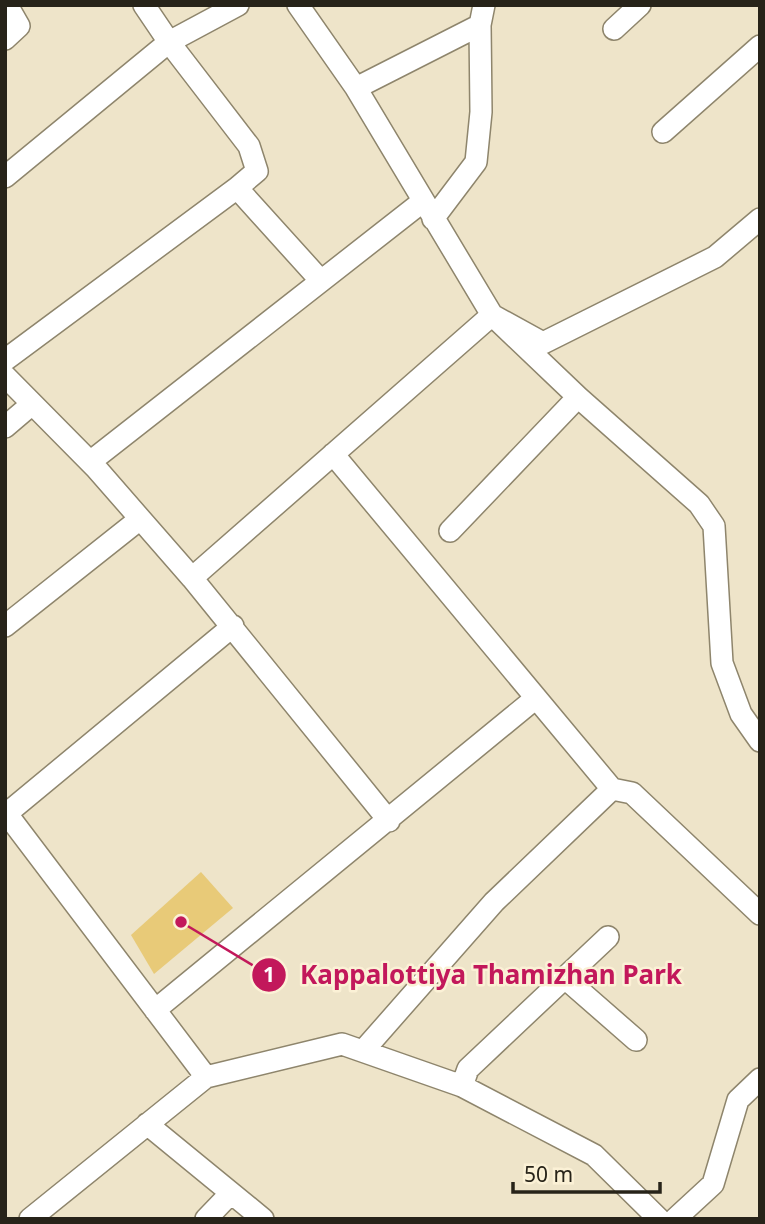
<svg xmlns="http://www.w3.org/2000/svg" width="765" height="1224" viewBox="0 0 765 1224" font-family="'Noto Sans',sans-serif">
<rect width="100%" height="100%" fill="#eee4c9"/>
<path fill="#e8ca78" d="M201,872L233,908L154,974L131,935Z"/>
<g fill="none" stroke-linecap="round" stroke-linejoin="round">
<defs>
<path id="minor" d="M144,5L169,42L238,5
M298,5L356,88L492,315L578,397L450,531
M614,29L640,5
M5,39L19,26L7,5
M356,88L480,25
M663,132L760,46
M5,177L169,42L249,146L257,171L237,188
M433,219L476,162L481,112L480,25L484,5
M5,360L237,188L321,281
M5,376L96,468L192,578
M578,397L699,504L714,526L722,663L741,714L760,741
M5,427L32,404
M333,454L612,789L632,793L760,914
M90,462L422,202
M5,626L140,519
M7,814L206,1077L342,1044L462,1086L594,1155L659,1219
M5,815L233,626
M389,821L192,578L492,315L543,343L715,257L760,219
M565,978L636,1040
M155,1010L536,698
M363,1051L494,902L612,789
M462,1086L468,1069L608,937
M147,1124L263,1219
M30,1219L206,1077
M206,1219L231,1193
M675,1219L713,1184L738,1100L760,1079"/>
</defs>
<use href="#minor" stroke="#8e856c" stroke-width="24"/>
<use href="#minor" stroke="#fff" stroke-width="21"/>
</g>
<path fill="none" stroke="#c2185b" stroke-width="2.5" d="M181 922L269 975"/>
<g fill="#c2185b" stroke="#fbf1d6" stroke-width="2.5">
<circle cx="181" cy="922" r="7"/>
<circle cx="269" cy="975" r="18"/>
</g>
<g font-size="21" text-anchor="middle" font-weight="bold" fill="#fff">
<text x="269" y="982">1</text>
</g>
<g font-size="26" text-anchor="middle" font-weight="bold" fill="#c2185b" stroke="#fbf1d6" stroke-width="5" stroke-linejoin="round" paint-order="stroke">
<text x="491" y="984">Kappalottiya Thamizhan Park</text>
</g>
<rect width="765" height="1224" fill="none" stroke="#272319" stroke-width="14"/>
<path d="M513 1182v10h147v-10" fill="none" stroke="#272319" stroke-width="3.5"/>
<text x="524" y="1182" font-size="21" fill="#272319" stroke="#fbf1d6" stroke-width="5" paint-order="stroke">50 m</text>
</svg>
